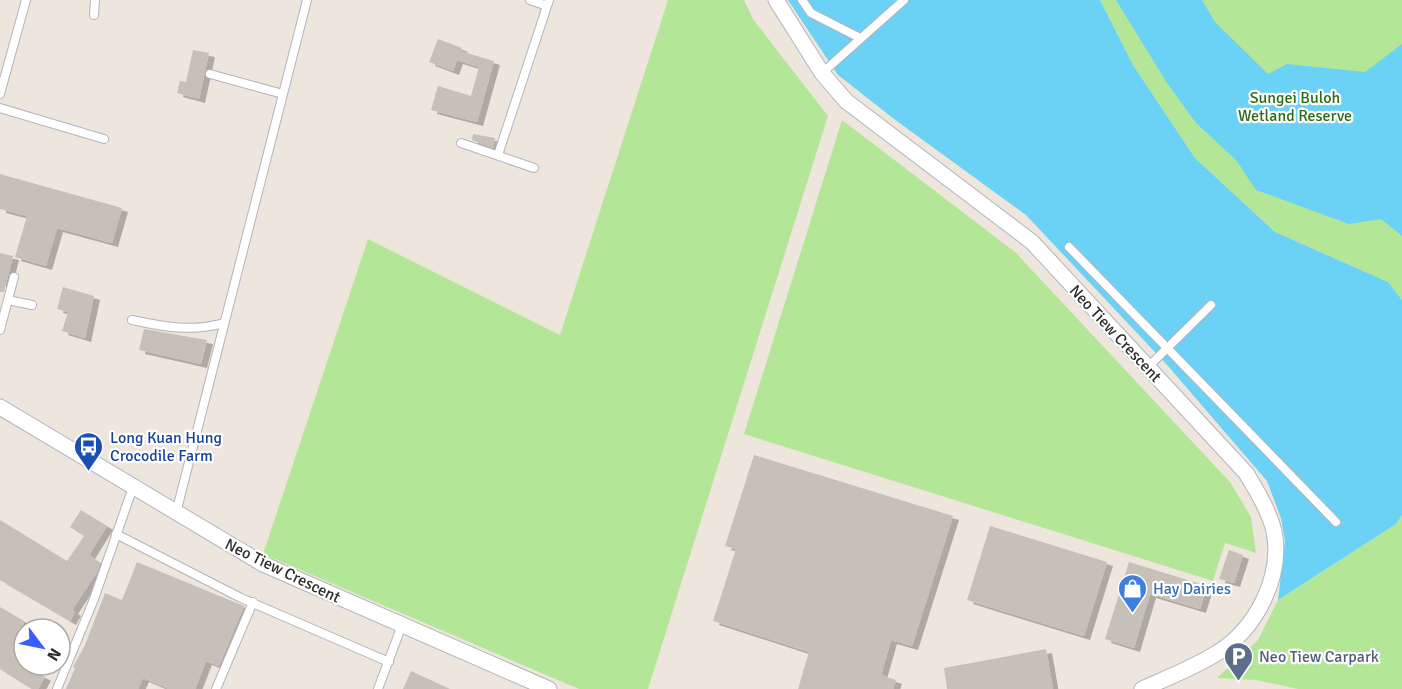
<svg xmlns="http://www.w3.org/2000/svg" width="1402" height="689" viewBox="0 0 1402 689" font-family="Signika,sans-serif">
<defs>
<filter id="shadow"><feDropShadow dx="6" dy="4" stdDeviation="0" flood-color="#0004"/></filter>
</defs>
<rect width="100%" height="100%" fill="#eee6dd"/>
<path fill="#b3e797" d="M668,0H744L753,19L828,116L648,689H579L263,554L368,239L560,335Z
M1100,0H1402V300L1388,282L1275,232L1195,158L1133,65Z
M842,120L1015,252L1230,482L1251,517L1256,553L1225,543L1213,581L744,434Z
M1402,515V689H1298L1256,680L1217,678L1258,640L1278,600L1396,524Z"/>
<path fill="#6bd1f5" d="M788,0H1100L1133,65L1195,158L1275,232L1388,282L1402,300V515L1396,524L1278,600L1285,541L1281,518L1267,481L1168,366L1026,215L894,119L838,75Z
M1116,0H1202L1215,22L1268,74L1287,64L1365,72L1402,44V236L1381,219L1349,224L1256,190L1236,160L1196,123L1167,83Z"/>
<path fill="#c6c0b9" filter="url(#shadow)" d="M438,39L462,48L460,51L494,61L477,122L431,110L438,86L471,96L479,67L457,60L453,71L429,62Z
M193,50L209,53L199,99L177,93L180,81L186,82Z
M473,134L495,138L493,148L472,140Z
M0,174L122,208L112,243L57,228L46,266L15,257L27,216L0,209Z
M0,253L13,256L4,292H0Z
M63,287L94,296L85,338L62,331L68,312L57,309Z
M144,329L207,340L201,364L139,350Z
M754,455L953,516L912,646L891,640L881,675L896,680L893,689H798L809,652L713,621L736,549L725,546Z
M81,510L107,526L89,555L100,563L97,572L72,610L75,612L70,621L0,580V520L67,561L84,536L70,527Z
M990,526L1107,562L1084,636L967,600Z
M1229,550L1243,555L1234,583L1219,579Z
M137,562L244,606L219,666L206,661L195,689H169L143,678L138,689H66L75,668L73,667L85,645L105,593L122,600Z
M1129,562L1207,586L1200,609L1150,594L1134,648L1105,639Z
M0,607L24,621V665L45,677L38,689H32L0,669Z
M1046,649L1053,689H947L944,668Z
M411,671L450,689H403Z"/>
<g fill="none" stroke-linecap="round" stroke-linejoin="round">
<defs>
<path id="service" d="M530,0L547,6
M802,0L811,13L860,38
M94,15L95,0
M822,73L904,0
M210,74L283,94
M0,94L26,0
M0,108L104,139
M461,143L534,168
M498,155L549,0
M1069,247L1336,522
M8,300L32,305
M132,320C164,327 193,332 224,323
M0,330L14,277
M1148,367L1211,305
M176,513L307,0
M116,534L241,598L389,662
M57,689L94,599L133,487
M216,689L253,602
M378,689L402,625"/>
<path id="minor" d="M776,0L822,73L846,101L1032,242L1246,473C1257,491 1269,511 1274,531C1283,577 1256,629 1217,653C1193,668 1167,678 1142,689
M0,407L263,564L549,689"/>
</defs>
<use href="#service" stroke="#b1b4c0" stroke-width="10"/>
<use href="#minor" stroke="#b1b4c0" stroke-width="17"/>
<use href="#service" stroke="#fff" stroke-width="8"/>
<use href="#minor" stroke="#fff" stroke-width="15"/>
</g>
<defs>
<symbol id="bus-pin" viewBox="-11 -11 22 30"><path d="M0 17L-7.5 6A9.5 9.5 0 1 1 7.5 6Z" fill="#1a4fb4" stroke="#fff"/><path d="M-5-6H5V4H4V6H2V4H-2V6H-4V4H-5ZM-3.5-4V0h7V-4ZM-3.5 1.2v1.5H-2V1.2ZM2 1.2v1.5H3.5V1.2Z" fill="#fff"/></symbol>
<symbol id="shop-pin" viewBox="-11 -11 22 30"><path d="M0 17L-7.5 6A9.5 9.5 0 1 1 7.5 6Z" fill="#3f7fe0" stroke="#fff"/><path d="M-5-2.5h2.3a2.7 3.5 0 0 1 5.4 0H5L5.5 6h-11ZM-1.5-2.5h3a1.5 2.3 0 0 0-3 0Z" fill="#fff"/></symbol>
<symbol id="parking-pin" viewBox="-11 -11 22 30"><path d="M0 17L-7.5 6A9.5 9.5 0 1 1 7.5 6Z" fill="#5c6f8a" stroke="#fff"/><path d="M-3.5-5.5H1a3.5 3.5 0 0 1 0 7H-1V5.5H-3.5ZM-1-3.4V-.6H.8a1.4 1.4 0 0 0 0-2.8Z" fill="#fff"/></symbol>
</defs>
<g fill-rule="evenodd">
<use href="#bus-pin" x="72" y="430" width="33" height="45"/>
<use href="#shop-pin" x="1116" y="572" width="33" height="45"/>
<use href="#parking-pin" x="1222" y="640" width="33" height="45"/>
</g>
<g text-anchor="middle" stroke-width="4.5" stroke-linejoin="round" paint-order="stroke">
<g font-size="16" fill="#296d16" stroke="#fff">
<text x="1295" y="103">Sungei Buloh<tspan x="1295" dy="18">Wetland Reserve</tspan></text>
</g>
<g font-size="16" fill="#2b2b2b" stroke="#fff">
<text transform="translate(1116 333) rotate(47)" y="6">Neo Tiew Crescent</text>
<text transform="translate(283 570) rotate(26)" y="6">Neo Tiew Crescent</text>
</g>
<g font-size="16" fill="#164399" stroke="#fff" text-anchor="start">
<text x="110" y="443">Long Kuan Hung<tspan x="110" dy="18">Crocodile Farm</tspan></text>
</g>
<g font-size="16" fill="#366cbe" stroke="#fff" text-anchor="start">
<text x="1153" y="594">Hay Dairies</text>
</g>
<g font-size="16" fill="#4e5e75" stroke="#fff" text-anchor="start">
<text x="1259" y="662">Neo Tiew Carpark</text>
</g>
</g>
<g transform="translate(42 647) rotate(122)"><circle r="28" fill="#ffffff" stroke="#aaaaaa" stroke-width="1.5"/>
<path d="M0-4.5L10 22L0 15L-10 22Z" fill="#395fff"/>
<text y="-9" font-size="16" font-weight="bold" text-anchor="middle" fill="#2b2b2b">N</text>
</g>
</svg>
